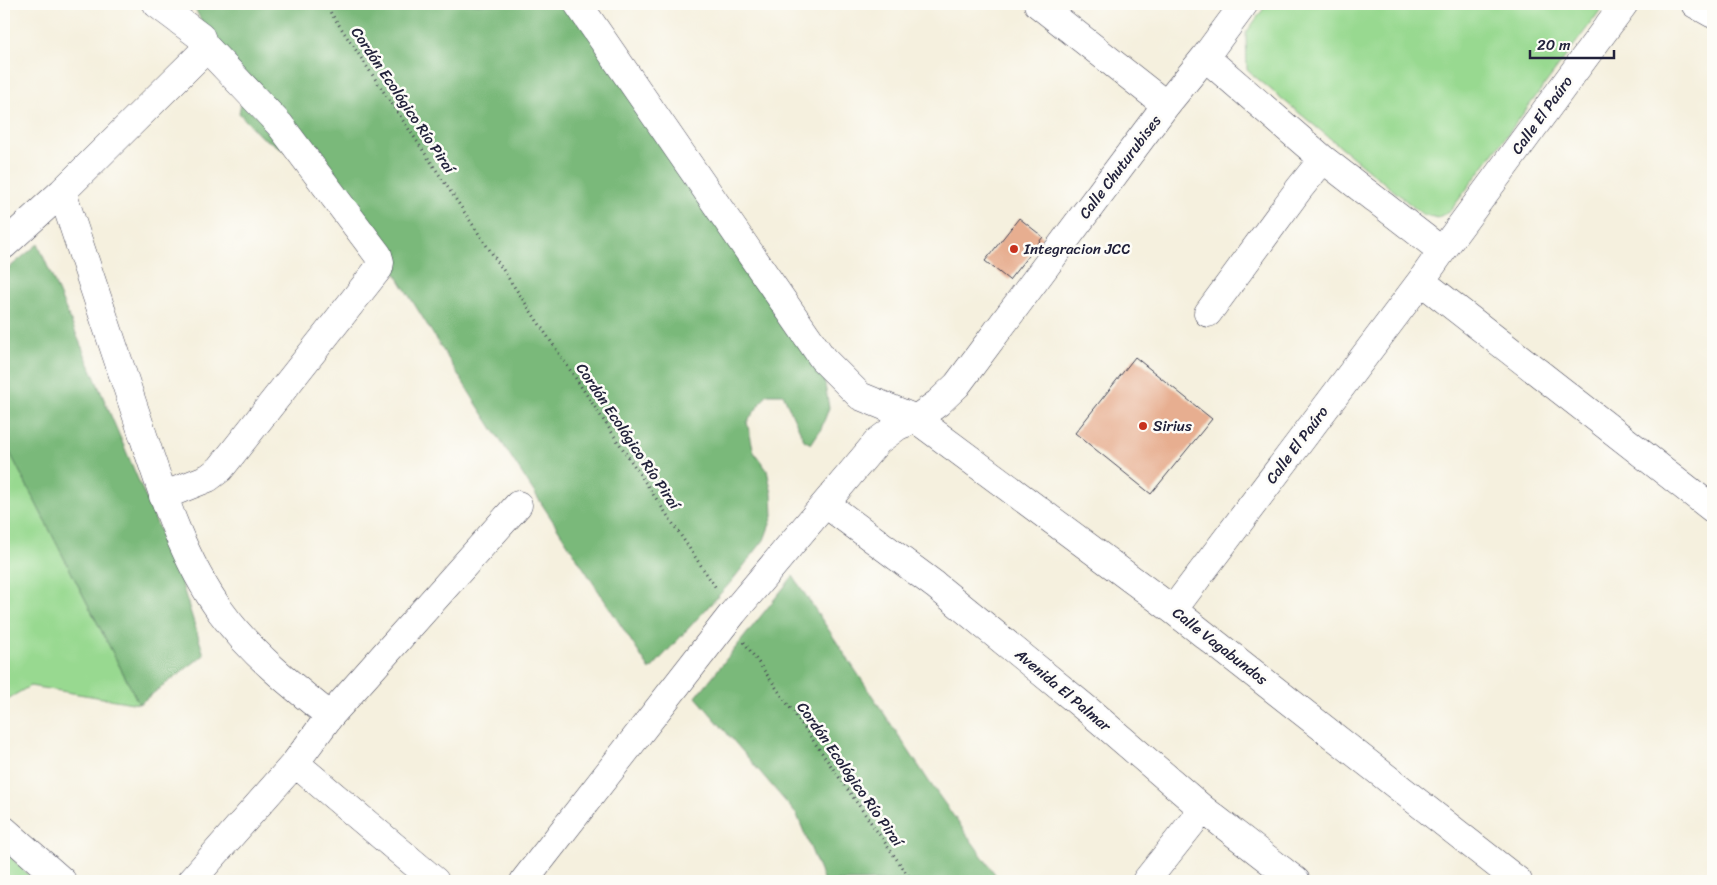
<svg xmlns="http://www.w3.org/2000/svg" width="1717" height="885" viewBox="0 0 1717 885" font-family="Sriracha,sans-serif">
<rect width="100%" height="100%" fill="#fdfcf7"/>
<filter id="ink" filterUnits="userSpaceOnUse"><feTurbulence type="fractalNoise" baseFrequency=".02" numOctaves="2"/><feDisplacementMap in="SourceGraphic" scale="10" xChannelSelector="R" yChannelSelector="G"/><feConvolveMatrix kernelMatrix="1 2 1 2 8 2 1 2 1" color-interpolation-filters="sRGB"/></filter>
<filter id="wash" filterUnits="userSpaceOnUse"><feTurbulence type="fractalNoise" baseFrequency=".0096" numOctaves="4" result="noise"/><feDisplacementMap in="SourceGraphic" scale="20" xChannelSelector="R" yChannelSelector="G"/><feGaussianBlur stdDeviation="1.12" result="paint"/><feColorMatrix in="noise" values="0 0 0 0 0 0 0 0 0 0 0 0 0 0 0 0 0 1.4 0 .05"/><feComposite in="paint" operator="in"/></filter>
<g filter="url(#wash)">
<rect width="100%" height="100%" fill="#f5f0de"/>
<path fill="#98d990" stroke="#5d7e66" d="M1267,4H1605L1451,210L1437,218L1422,214L1247,70L1246,33Z
M4,441L139,704L30,686L4,701Z
M4,851L35,881H4Z"/>
<path fill="#7ab97a" stroke="#4e6e5a" d="M193,4H573L823,372L829,408L821,429L811,444L804,440L783,394H767L747,422L754,452L767,470L772,494L773,516L764,540L731,582L650,670L474,400L357,212L290,153L260,136L239,113L243,91L215,50Z
M38,244L180,578L204,655L139,704L4,441V272Z
M793,576L930,783L1000,881H824L797,815L696,697Z"/>
<g id="blocks">
<path fill="#e7ae90" d="M1019,218L1043,237L1009,280L985,261Z
M1135,357L1212,419L1151,494L1075,433Z"/>
</g>
</g>
<g filter="url(#ink)">
<use href="#blocks" fill-opacity="0" stroke="#424153" stroke-width="1"/>
<g fill="none" stroke-linecap="round" stroke-linejoin="round">
<defs>
<path id="minor" d="M157,4L201,37L204,45L280,125L378,255L380,262L379,268L220,469L208,478L163,496
M578,4L823,359L860,396L916,419L1173,610L1518,881
M1038,4L1166,105
M1695,4L1713,14
M1205,57L1323,159L1442,251
M62,192C86,265 110,338 135,411C158,479 178,552 221,612C251,653 291,685 330,716
M4,245L62,192L201,54L204,45
M1421,281L1713,509
M1208,313L1299,189L1323,159
M826,504L935,585L1089,711L1203,809L1296,881
M1173,610L1421,281L1442,251L1624,4
M295,763L435,881
M4,830L62,881
M191,881L295,763L330,716L518,505
M524,881L733,613L878,441L898,426L916,419L938,403L957,385L1166,105L1205,57L1244,4
M1146,881L1203,809"/>
</defs>
<use href="#minor" stroke="#424153" stroke-width="29"/>
<path stroke="#424153" stroke-width="3" stroke-dasharray="1 4" stroke-linecap="butt" d="M325,4L716,588
M744,642L912,881"/>
<use href="#minor" stroke="#fff" stroke-width="28"/>
</g>
</g>
<g fill="#c8321e" stroke="#fdfcf7" stroke-width="2">
<circle cx="1014" cy="249" r="5"/>
<circle cx="1143" cy="426" r="5"/>
</g>
<g text-anchor="middle" stroke-width="5" stroke-linejoin="round" paint-order="stroke">
<g font-size="15" fill="#22223b" stroke="#fdfcf7">
<text transform="translate(403 100) rotate(56)" y="5">Cordón Ecológico Río Piraí</text>
<text transform="translate(1542 115) rotate(-54)" y="5">Calle El Paúro</text>
<text transform="translate(1120 167) rotate(-53)" y="5">Calle Chuturubises</text>
<text transform="translate(628 436) rotate(56)" y="5">Cordón Ecológico Río Piraí</text>
<text transform="translate(1297 445) rotate(-53)" y="5">Calle El Paúro</text>
<text transform="translate(1220 646) rotate(38)" y="5">Calle Vagabundos</text>
<text transform="translate(1063 690) rotate(40)" y="5">Avenida El Palmar</text>
<text transform="translate(850 774) rotate(55)" y="5">Cordón Ecológico Río Piraí</text>
</g>
<g font-size="15" fill="#22223b" stroke="#fdfcf7" text-anchor="start">
<text x="1024" y="254">Integracion JCC</text>
<text x="1153" y="431">Sirius</text>
</g>
</g>
<rect width="1717" height="885" fill="none" stroke="#fdfcf7" stroke-width="20"/>
<path d="M1530 50v8h84v-8" fill="none" stroke="#22223b" stroke-width="2.5"/>
<text x="1537" y="50" font-size="15" fill="#22223b" stroke="#fdfcf7" stroke-width="4" paint-order="stroke">20 m</text>
</svg>
